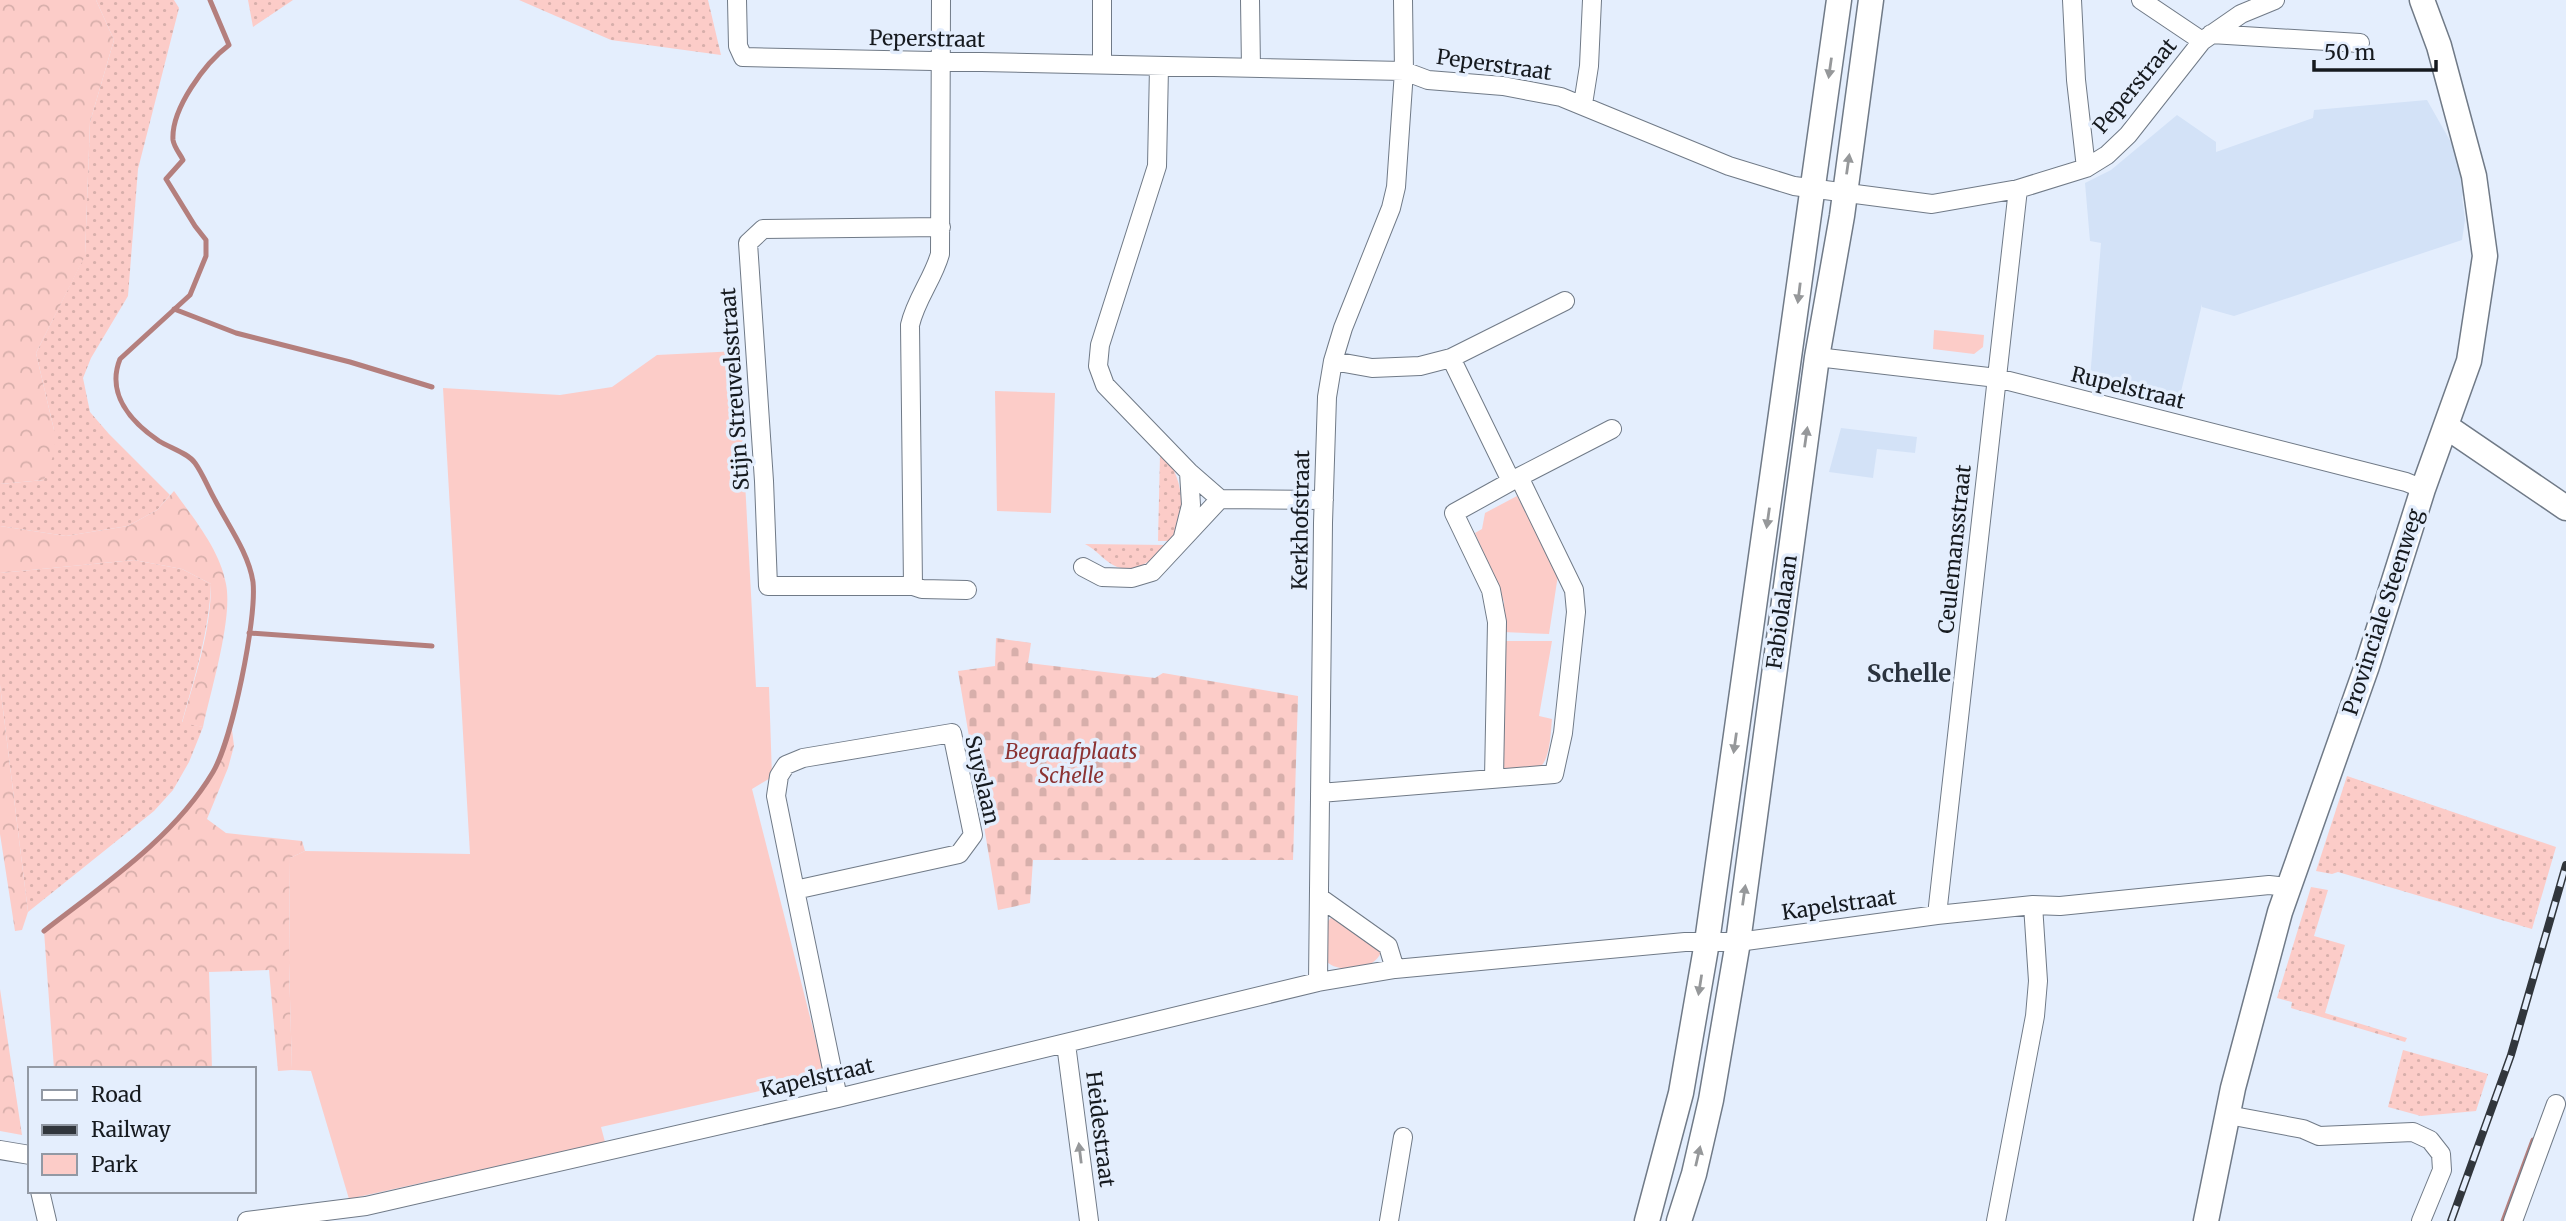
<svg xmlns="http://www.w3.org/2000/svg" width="2566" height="1221" viewBox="0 0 2566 1221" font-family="Merriweather,serif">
<defs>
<pattern id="grass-dots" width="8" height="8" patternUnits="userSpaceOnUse" patternTransform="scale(1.75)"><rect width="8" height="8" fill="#fcccc8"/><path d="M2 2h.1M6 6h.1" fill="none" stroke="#d7afab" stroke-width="1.8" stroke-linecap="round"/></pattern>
<pattern id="forest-crowns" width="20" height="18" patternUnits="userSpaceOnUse" patternTransform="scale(1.75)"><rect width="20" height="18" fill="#fcccc8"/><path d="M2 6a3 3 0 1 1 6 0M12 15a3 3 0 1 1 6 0" fill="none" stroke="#d7afab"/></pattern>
<pattern id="cemetery-stones" width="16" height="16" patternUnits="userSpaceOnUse" patternTransform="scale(1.75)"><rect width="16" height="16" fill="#fcccc8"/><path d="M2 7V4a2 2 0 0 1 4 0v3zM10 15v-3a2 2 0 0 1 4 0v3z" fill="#d7afab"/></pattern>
</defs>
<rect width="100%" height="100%" fill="#e4eefd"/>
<path fill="#d3e2f7" d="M2427,100L2461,160L2467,187L2462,197L2465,220L2462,240L2234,316L2202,307V304L2179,400L2090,379L2101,243L2090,241L2085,183L2111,170L2177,115L2216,142V152L2313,118L2314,110Z
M1841,428L1917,437L1915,453L1877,449L1873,478L1829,472Z"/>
<path fill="url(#grass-dots)" d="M96,0H174L179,8L138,169L128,296L91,358L83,378L90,412L109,434L170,495L157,510L128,526L66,536L0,526V484L44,480L54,430L36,353L85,255L90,122L114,40Z
M248,0H293L253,27Z
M519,0H708L721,55L611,40Z
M1163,454C1184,478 1187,513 1171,541H1158L1160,455Z
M1085,544L1167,545C1154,560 1134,576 1113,565C1102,559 1097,550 1085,544Z
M134,560L182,569L211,584C209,632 195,676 182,722L203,727L189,762L173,790L154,811L28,912L0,685V573Z
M2347,776L2556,847L2532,929L2338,872L2332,874L2316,871Z
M2311,887L2328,890L2314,936L2345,945L2325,1013L2407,1038L2405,1042L2291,1008L2292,1002L2277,998Z
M2403,1050L2488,1074L2476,1111L2421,1116L2388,1107Z"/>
<path fill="url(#forest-crowns)" d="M0,0H96L114,40L90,122L85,256L36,353L54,430L55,451L44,480L0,484Z
M174,491C194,519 220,550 226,584C233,618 211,690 203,727L182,723C195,677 211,632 211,584L182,569L134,560L0,573V526L66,536L128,526L157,510Z
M0,685L28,912L22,930L15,931L0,834Z
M231,722L234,746L228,768L207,819L226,833L302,841L305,851L290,858L289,963L292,1070L278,1071L269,970L209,972L212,1069H54L44,931C103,884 173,838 212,772C221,758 226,738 231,722Z
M0,989L22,1135L0,1131Z"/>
<path fill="url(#cemetery-stones)" d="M996,638L1031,643L1028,663L1155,678L1163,673L1298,696L1293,860H1033L1030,903L998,910L958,671L995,666Z"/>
<path fill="#fcccc8" d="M1934,330L1984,335L1983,347L1974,354L1933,349Z
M738,351L756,687H769L772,777L752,789L825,1076L601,1127L605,1142L349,1199L311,1071L292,1070L289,963L290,858L305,851L470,854L443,388L560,395L612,387L657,355Z
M995,391L1055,393L1051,513L997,511Z
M1517,496L1558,575L1549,634L1503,632L1504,602L1475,533L1482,529L1485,513Z
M1502,641H1552L1539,716L1552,719C1551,730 1550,763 1539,767C1530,771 1515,768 1505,769L1500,765Z
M1333,915L1381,951C1377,970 1340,974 1327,962L1325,925Z"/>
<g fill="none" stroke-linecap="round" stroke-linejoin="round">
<path stroke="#b47f7d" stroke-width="5" d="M174,309L236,333L350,362L432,387
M249,633L432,646
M44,931C103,885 174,838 213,772C232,740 257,619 253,582C249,554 228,525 215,500C208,488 203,474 195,463C188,453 170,448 159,441C131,422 106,394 120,359L190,295L206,256V240L195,226L166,179L183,160C180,154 174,147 173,140C171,109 205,63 229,45L210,0
M2503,1221L2533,1140"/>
<defs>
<path id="street" d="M737,0L738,46L743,57L1404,71L1428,80L1503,86L1561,97L1729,166L1794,186L1932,204L2018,189L2086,168L2107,155L2128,135L2202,41L2241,14L2275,0
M1102,0V65
M1250,0L1251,68
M2072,0L2076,80L2086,168
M2141,0L2202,41
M2211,34L2360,43
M1159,67L1157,166L1100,345L1098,366L1105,385L1189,472L1220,499L1324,500
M1583,104L1589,66L1592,0
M941,227L763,229L748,243L764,481L768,586H913L922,589L967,590
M1817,357L1997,378L2406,482L2423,489
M1451,358L1511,481
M1333,361L1372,368L1420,366L1451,358L1565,301
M1519,477L1612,429
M1183,537L1191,505L1189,472
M1083,567L1102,577L1132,578L1152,572L1220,499
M913,586L910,325C916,299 933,279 940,254L941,0
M1320,793L1554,774L1563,733L1576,612L1574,590L1519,477L1454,513L1491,590L1497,622L1494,778
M795,890L776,796L779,776L786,765L803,758L952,733L973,835L959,854L795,890L838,1098
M1319,897L1388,946L1395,969
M1937,915L2018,189
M1318,982L1323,523L1327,397L1333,361L1343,328L1391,208L1396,187L1404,71L1403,0
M1066,1044L1089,1221
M2228,1115L2303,1129L2319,1136L2413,1132L2430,1140L2441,1154L2442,1170L2421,1221
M0,1150L30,1155
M40,1191L47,1221
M247,1221L366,1206L838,1098L1318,982L1395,969L1685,942H1738L1937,915L2033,905L2060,906L2269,885L2288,887
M1389,1221L1403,1137
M1996,1221L2035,1016L2038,981L2033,905
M2513,1221L2556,1104"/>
<path id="secondary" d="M2447,427L2566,508
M1647,1221L1681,1093L1707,942L1839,0
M1679,1221L1694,1174L1711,1100L1738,942L1817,357L1842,216L1871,0
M2206,1221L2233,1088L2280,912L2367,666L2423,489L2469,361L2485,256L2474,176L2439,46L2422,0"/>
</defs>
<use href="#street" stroke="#707a87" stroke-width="20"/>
<use href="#secondary" stroke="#707a87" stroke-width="27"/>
<use href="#street" stroke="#fff" stroke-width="18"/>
<use href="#secondary" stroke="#fff" stroke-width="24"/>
<defs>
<path id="rail" d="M2451,1221L2511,1055L2566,865"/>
</defs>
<use href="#rail" stroke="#31363c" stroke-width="8"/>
<use href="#rail" stroke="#e4eefd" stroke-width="5" stroke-dasharray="16" stroke-linecap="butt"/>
</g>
<defs><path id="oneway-solid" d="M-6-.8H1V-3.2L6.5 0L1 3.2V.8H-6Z" transform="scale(1.75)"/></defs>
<g fill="#96989a">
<use href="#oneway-solid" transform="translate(1830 68) rotate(98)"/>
<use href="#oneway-solid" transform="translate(1848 164) rotate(-82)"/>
<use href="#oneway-solid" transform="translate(1799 293) rotate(97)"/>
<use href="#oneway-solid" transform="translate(1806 437) rotate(-82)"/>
<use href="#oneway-solid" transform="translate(1768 518) rotate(98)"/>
<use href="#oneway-solid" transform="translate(1735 743) rotate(98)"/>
<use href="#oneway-solid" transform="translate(1744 895) rotate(-82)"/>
<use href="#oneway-solid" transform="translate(1700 985) rotate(99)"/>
<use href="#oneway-solid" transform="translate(1080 1153) rotate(-97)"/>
<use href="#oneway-solid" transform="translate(1698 1156) rotate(-77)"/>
</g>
<g text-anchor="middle" stroke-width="7" stroke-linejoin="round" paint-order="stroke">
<g font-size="21" fill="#161a1f" stroke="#e4eefd">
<text transform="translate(927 39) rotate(1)" y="7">Peperstraat</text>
<text transform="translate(1494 65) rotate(8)" y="7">Peperstraat</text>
<text transform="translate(2135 86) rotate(-50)" y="7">Peperstraat</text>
<text transform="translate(2128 388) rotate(14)" y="7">Rupelstraat</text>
<text transform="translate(735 389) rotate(-94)" y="7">Stijn Streuvelsstraat</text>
<text transform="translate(1301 520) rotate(-89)" y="7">Kerkhofstraat</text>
<text transform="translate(1955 549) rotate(-84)" y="7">Ceulemansstraat</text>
<text transform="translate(1782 612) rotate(-82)" y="7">Fabiolalaan</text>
<text transform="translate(2383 612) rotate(-72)" y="7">Provinciale Steenweg</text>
<text transform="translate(982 780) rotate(77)" y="7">Suyslaan</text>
<text transform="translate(1839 905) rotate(-8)" y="7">Kapelstraat</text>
<text transform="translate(817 1078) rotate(-13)" y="7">Kapelstraat</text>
<text transform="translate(1100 1129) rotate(83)" y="7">Heidestraat</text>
</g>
<g font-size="21" font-style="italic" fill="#8c3333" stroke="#e4eefd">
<text x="1071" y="759">Begraafplaats<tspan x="1071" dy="24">Schelle</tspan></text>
</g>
<g font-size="24" font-weight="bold" fill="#2b333e" stroke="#e4eefd">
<text x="1909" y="682">Schelle</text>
</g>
</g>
<rect x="28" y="1067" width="228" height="126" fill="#e4eefd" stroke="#9299a4" stroke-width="2"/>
<rect x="42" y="1090" width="35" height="10" fill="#ffffff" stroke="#9299a4" stroke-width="2"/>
<text x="91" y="1102" font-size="21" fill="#161a1f">Road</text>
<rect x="42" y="1125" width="35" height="10" fill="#31363c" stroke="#9299a4" stroke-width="2"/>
<text x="91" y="1137" font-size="21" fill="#161a1f">Railway</text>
<rect x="42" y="1154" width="35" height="21" fill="#fcccc8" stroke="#9299a4" stroke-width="2"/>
<text x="91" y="1172" font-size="21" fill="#161a1f">Park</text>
<path d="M2314 60v10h122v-10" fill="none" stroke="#161a1f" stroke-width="3.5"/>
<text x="2324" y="60" font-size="21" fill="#161a1f" stroke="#e4eefd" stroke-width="5" paint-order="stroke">50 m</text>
</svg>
